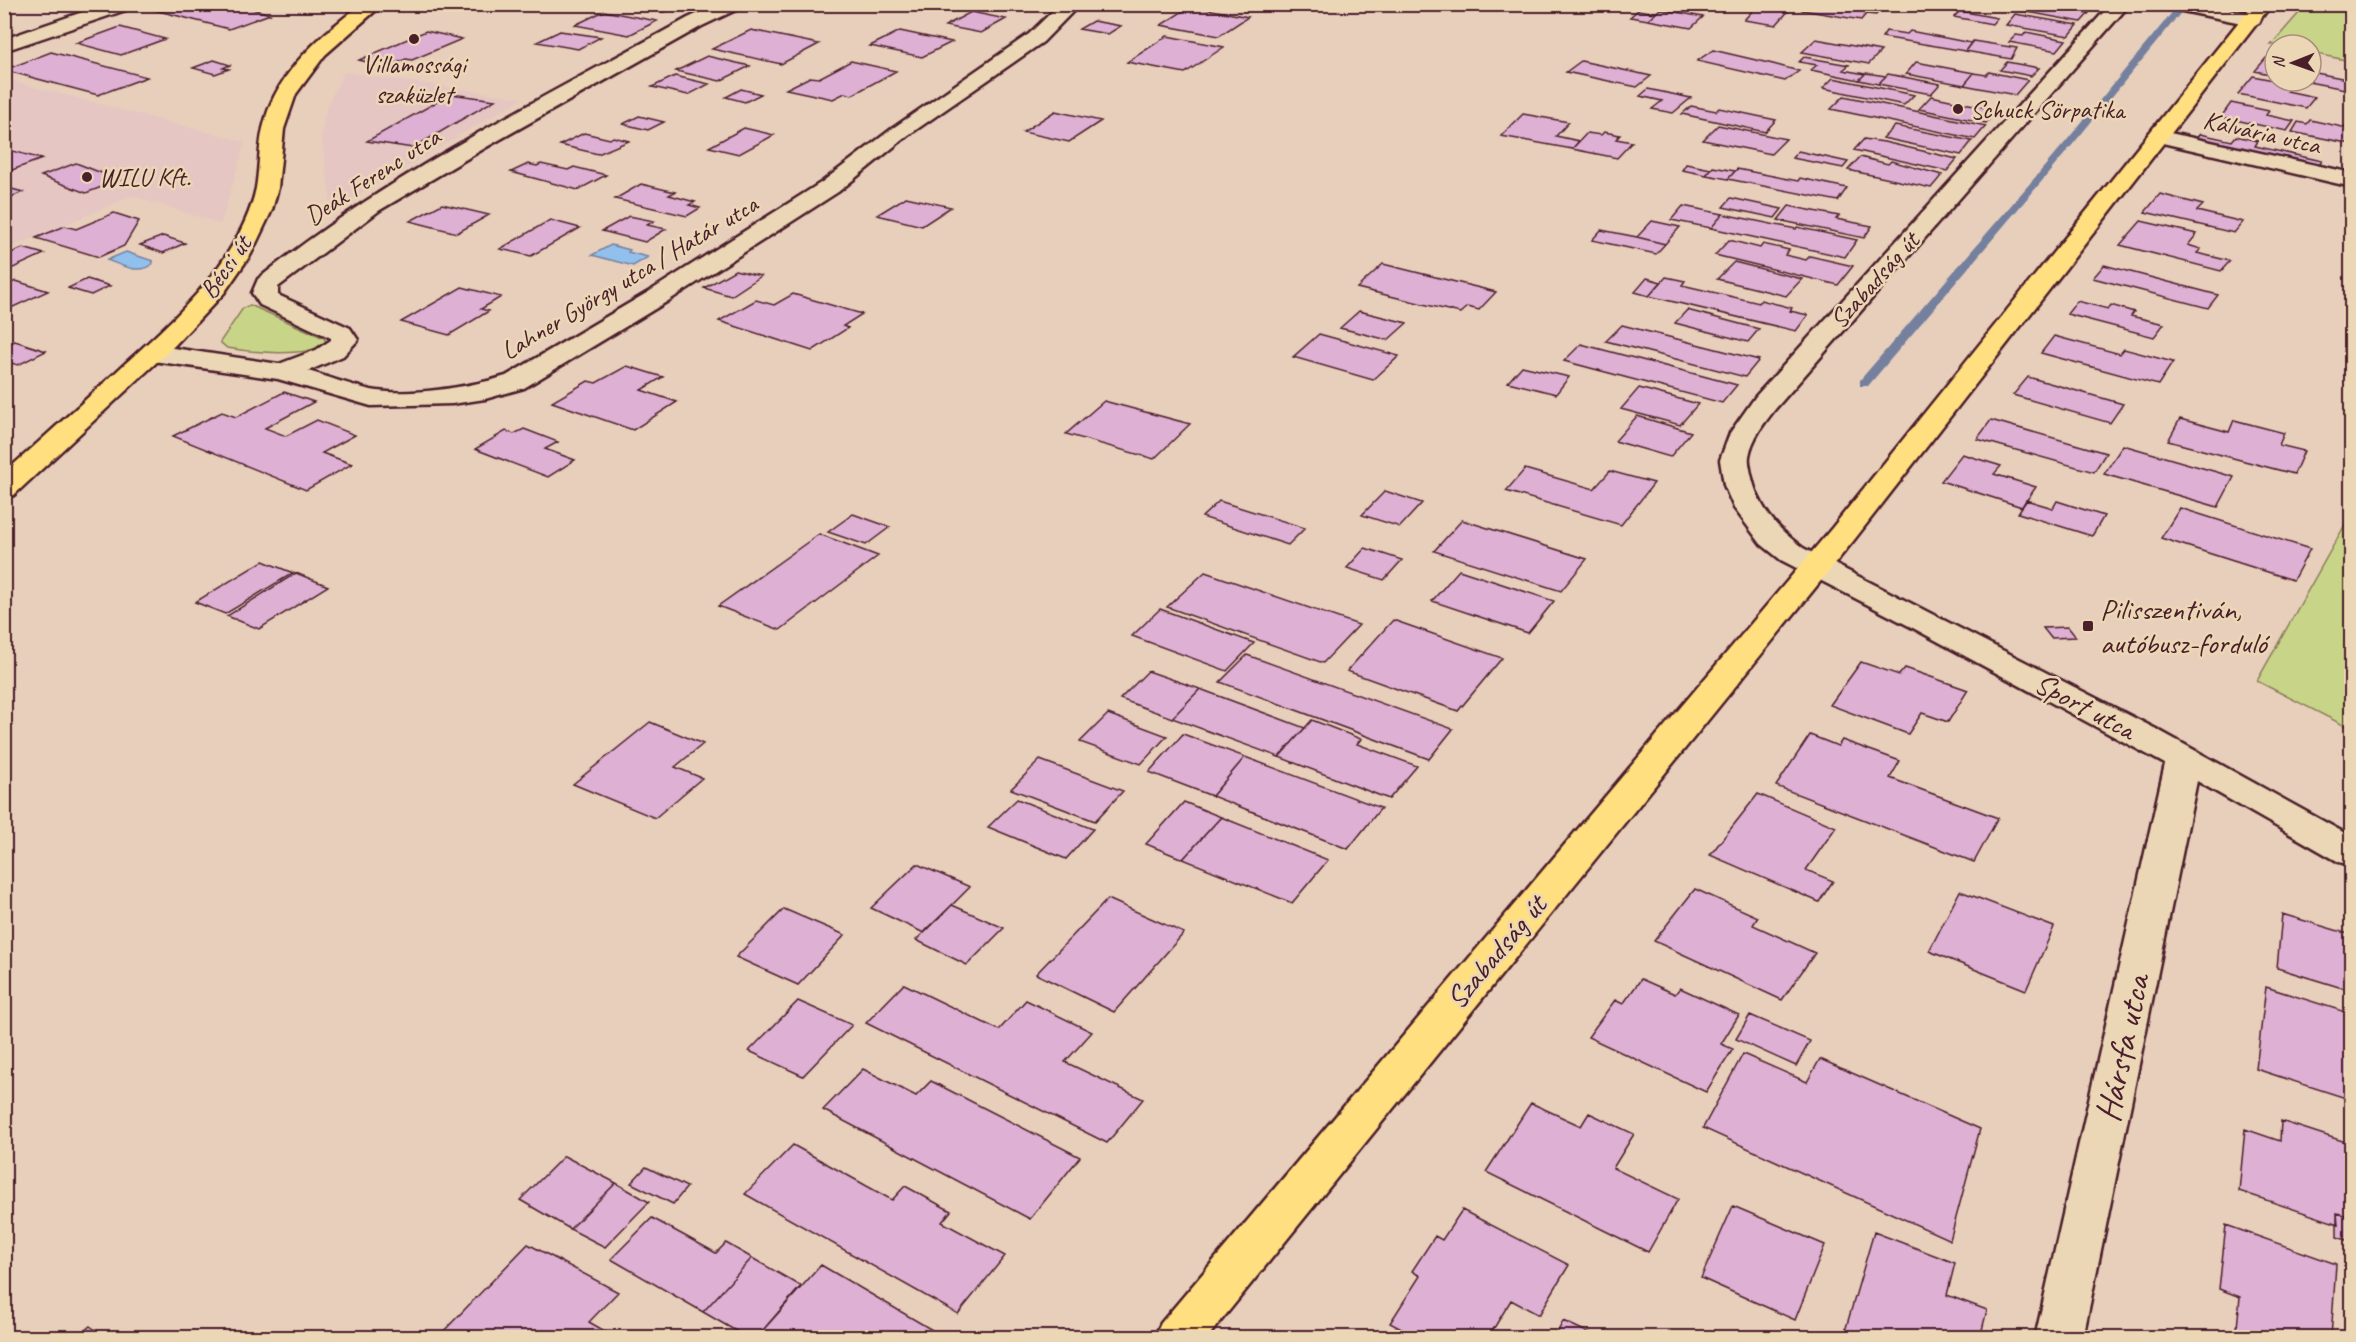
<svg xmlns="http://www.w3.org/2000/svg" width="2356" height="1342" viewBox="0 0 2356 1342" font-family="Caveat,sans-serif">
<rect width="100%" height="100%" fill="#e8cfbb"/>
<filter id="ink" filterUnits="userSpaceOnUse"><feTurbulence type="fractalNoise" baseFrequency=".0167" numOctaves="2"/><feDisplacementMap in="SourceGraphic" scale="12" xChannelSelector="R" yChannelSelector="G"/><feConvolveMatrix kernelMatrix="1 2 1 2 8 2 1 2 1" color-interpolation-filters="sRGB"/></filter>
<g filter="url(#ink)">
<path fill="#e5c6c2" d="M344,72L523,98L332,211L321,137L326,108Z
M4,79L245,142L221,224L132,196L5,250Z"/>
<path fill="#c8d588" stroke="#897a5a" stroke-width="1.5" d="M2306,5H2351V61L2311,53V45H2271Z
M250,305L324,338L327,343C309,358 250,352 227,348L220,342L243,308Z
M2351,514V729L2257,681Z"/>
<path fill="#92c0ed" stroke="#75809f" stroke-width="1.5" d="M611,245L630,250L628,252L648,257L633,266L592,255Z
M126,252L153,261V263C140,276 121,265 107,260Z"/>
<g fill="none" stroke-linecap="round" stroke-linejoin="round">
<path fill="#75809f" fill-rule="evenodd" d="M2179,4H2188L2069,149L1868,386H1860V380L2063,145Z"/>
</g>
<path fill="#deb0d3" stroke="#4a1f2b" stroke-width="1.5" d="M171,4H235L270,14L229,29L155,10Z
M634,4H680L664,12L631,6Z
M989,4H1037L1025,11Z
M1216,4H1261L1251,11Z
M1746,4H1777L1792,7L1776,25L1744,20L1757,6Z
M1807,4H1858L1881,8L1876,15L1866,14L1861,20L1802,10Z
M1985,4H2041L2089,13L2081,22Z
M1191,6L1248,17L1219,36L1161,25Z
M1660,9L1703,17L1691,28L1648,20Z
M1638,10L1656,13L1648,20L1630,17Z
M604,11L657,21L629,35L575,25Z
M1960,11L1997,18L1992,24L1954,17Z
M971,12L1006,19L981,33L945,26Z
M2015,14L2078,25L2069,36L2006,25Z
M1093,21L1121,26L1108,34L1079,29Z
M120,27L165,39L121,55L76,43Z
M751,30L819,44L781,64L712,49Z
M426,31L462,39L412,60L406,59L387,67L359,60Z
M560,31L601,37L578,49L537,42Z
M900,31L952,42L922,57L870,46Z
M1886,31L1907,34L1910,31L1971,43L1965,51L1882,37Z
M2026,32L2066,40L2057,51L2009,42L2016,35L2023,36Z
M1167,36L1224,47L1185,73L1127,62Z
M1816,39L1881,51L1869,64L1802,52Z
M1973,41L2017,48L2011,59L1965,51Z
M1713,50L1773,64L1799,71L1785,81L1697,61Z
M51,52L147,77L98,95L4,70Z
M707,56L750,66L720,81L676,71Z
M1804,57L1849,65L1843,70L1865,74L1859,80L1811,70L1817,65L1799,62Z
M2266,58L2275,60V75L2255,71Z
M214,60L230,65L223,68L229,69L215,74L193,68Z
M851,61L896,71L852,95L845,93L833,99L786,89L810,77L819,78Z
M1581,61L1651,76L1637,87L1566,72Z
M1916,62L1974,73L1964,85L1906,74Z
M2007,62L2039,68L2031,76L2000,70Z
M1989,72L2028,80L2015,95L1964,85L1974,73L1986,75Z
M2311,72L2352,80L2345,89L2303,81H2311Z
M1866,73L1886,76L1878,84L1859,80Z
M1888,74L1940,84L1931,94L1878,84Z
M675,76L709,84L688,95L652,87Z
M2253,76L2293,84L2287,91L2315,97L2306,108L2238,94Z
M1833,78L1914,95L1904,105L1823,88Z
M741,89L761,94L745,102L726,97Z
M1648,89L1691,98L1673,113L1652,109L1662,101L1640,96Z
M451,94L495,100L413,148L367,141Z
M1844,96L1986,126L1975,139L1831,109Z
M1931,96L1997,110L1986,123L1919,109Z
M2231,103L2269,111L2266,115L2294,121L2287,131L2221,117Z
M1691,106L1716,111L1719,108L1776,120L1765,132L1682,114Z
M1055,111L1101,121L1069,142L1023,132Z
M1523,114L1569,122L1556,136L1579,141L1572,149L1501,136Z
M639,116L664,122L648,130L623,124Z
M2310,120L2352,129V144L2292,132L2298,122L2307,124Z
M1718,125L1786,139L1771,154L1703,140Z
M1895,126L1972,141L1961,155L1883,138Z
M744,128L774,135L739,154L709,147Z
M1604,132L1620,135L1616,139L1632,142L1617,158L1572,149L1587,133L1601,135Z
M584,133L610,139L613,137L629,141L598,154L560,145Z
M2200,134L2232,141L2236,136L2258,141L2255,146L2322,161L2317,168L2193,141Z
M1864,139L1884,142L1957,159L1947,171L1854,150Z
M9,150L42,159L4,173V151Z
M1798,151L1848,162L1843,168L1792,158Z
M1860,157L1888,164L1891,161L1942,175L1931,188L1848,170Z
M76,163L120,180L86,193L41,176Z
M528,164L537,166L541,164L568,170L574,167L606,175L578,190L511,172Z
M1686,164L1711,169L1706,175L1682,170Z
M1713,167L1735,171L1728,179L1706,175Z
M1737,169L1798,181L1800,178L1847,188L1838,201L1728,179Z
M641,184L675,192L669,195L695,202L689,205L700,208L687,216L615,199Z
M4,187L23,192L4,200Z
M2160,194L2203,205L2197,211L2243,222L2234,233L2145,212Z
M906,197L951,207L922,226L877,215Z
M1731,198L1782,209L1775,218L1723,207Z
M442,204L489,215L457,233L410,221Z
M1683,206L1723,214L1711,228L1671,220Z
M1789,206L1839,216L1836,219L1872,226L1864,238L1778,220Z
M114,213L139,221L124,246L99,257L36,238L65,226L76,229Z
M1723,214L1796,229L1797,227L1857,240L1845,257L1711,228Z
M629,216L654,221L647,225L666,229L645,242L602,231Z
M550,220L580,228L531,256L500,249Z
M1652,221L1680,227L1665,244L1637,237Z
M2141,221L2197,234L2188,245L2201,249L2197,253L2230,261L2221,271L2120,245Z
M1601,230L1637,237L1665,244L1656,254L1592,240Z
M163,236L185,243L163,253L140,245Z
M1729,240L1760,248L1763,244L1789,250L1785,255L1806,260L1810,256L1853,266L1838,285L1715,255Z
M23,248L44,254L11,269L4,267V256Z
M1734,262L1802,279L1786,296L1717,279Z
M1383,264L1496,292L1479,310L1467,307L1460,313L1357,288Z
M2104,265L2218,295L2208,308L2093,278Z
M735,270L761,276L731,296L704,288Z
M1666,277L1685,281L1682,285L1759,303L1761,300L1792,308L1790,311L1808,315L1796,331L1649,296Z
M1647,278L1661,282L1649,296L1635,292Z
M87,279L110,286L91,295L68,288Z
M16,281L48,291L11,308L4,306V286Z
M462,287L501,297L481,309L489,311L449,335L401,322Z
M793,294L862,314L843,326L848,328L812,351L719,321L756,300L774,305Z
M2077,301L2108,309L2111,305L2134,312L2131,316L2164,324L2154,337L2067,314Z
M1687,310L1759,329L1748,342L1675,323Z
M1359,311L1407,323L1388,340L1340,328Z
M1622,325L1759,360L1745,377L1606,341Z
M1319,334L1399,356L1373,380L1293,357Z
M2054,336L2120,354L2124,349L2173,362L2158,385L2041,353Z
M15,341L46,351L18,365L4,361V346Z
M1581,344L1737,385L1722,403L1564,361Z
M627,366L663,377L641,390L677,402L633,430L552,402L588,381L596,383Z
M1522,366L1569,377L1556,394L1508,382Z
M2028,377L2123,404L2110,423L2013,395Z
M1639,388L1698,404L1680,425L1621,409Z
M284,392L314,402L265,428L286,436L317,420L355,435L322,453L352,464L306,490L173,436L222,412L236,417Z
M1104,401L1190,424L1154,459L1066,434Z
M1637,416L1691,432L1670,457L1615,441Z
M2180,419L2229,432L2234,420L2284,433L2279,445L2304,451L2294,474L2168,441Z
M1991,420L2106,453L2094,472L1977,439Z
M524,429L558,442L545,449L575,460L548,477L475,449L506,431L514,434Z
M2123,445L2234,477L2218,507L2104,474Z
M1962,454L2001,466L1994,474L2036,487L2022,507L1941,481Z
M1525,469L1594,489L1610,471L1654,483L1621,525L1506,491Z
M1385,491L1422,503L1400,527L1362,515Z
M2026,500L2053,508L2057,501L2104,516L2092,536L2018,513Z
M1219,501L1305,528L1288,545L1202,517Z
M2180,508L2310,549L2293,580L2161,538Z
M853,514L890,527L866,545L828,532Z
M1462,520L1587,559L1561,591L1434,551Z
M819,534L878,556L780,630L718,606Z
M1365,548L1402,560L1384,580L1347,568Z
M263,561L293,573L225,614L195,602Z
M1459,570L1554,601L1528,633L1432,601Z
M1205,572L1359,625L1323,663L1167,607Z
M296,573L328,586L259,629L227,616Z
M1160,609L1254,643L1227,671L1132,636Z
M1393,620L1502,658L1458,711L1347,671Z
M2068,627L2076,637L2051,638L2043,628Z
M1247,655L1453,729L1429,759L1220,682Z
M1861,662L1899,675L1905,668L1968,690L1948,722L1922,713L1908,734L1830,705Z
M1148,671L1200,689L1172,718L1120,699Z
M1200,689L1305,728L1279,757L1172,718Z
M1108,714L1167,736L1141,764L1080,742Z
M1312,720L1361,739L1357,744L1417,766L1389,799L1279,757Z
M650,722L703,744L675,767L702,778L655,818L573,784Z
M1183,734L1245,757L1212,796L1149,772Z
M1810,735L1838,746L1842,740L1900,761L1890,778L1998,818L1974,862L1776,786Z
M1245,757L1381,808L1348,849L1212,796Z
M1040,760L1123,791L1095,821L1011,789Z
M1758,794L1836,827L1806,870L1833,881L1819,902L1710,855Z
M1017,799L1093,829L1066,859L988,827Z
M1184,802L1221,817L1183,859L1146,844Z
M1221,817L1328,860L1292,903L1183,859Z
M917,864L970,887L924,933L871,908Z
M1695,889L1758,917L1753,925L1815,953L1782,1000L1654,941Z
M1960,891L2054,927L2026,990L1929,951Z
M1108,899L1184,933L1114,1012L1036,974Z
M952,905L1004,928L967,965L916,940Z
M784,909L845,935L798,985L736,957Z
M2282,914L2352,935V991L2277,968Z
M1641,979L1675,994L1680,988L1739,1015L1721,1044L1733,1049L1706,1092L1588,1037L1615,1000L1623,1004Z
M904,984L999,1030L1026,1000L1092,1032L1065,1062L1143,1099L1107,1143L866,1023Z
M2266,987L2352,1014V1100L2256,1069Z
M798,1001L852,1025L803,1076L749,1051Z
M1750,1015L1810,1041L1796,1066L1736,1039Z
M1743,1054L1807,1082L1820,1059L1980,1129L1950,1240L1703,1128Z
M863,1069L916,1096L931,1081L1080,1157L1030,1219L823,1110Z
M1531,1103L1581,1126L1589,1113L1634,1134L1613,1168L1678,1199L1648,1252L1486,1172Z
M2281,1121L2352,1144V1217L2337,1213L2338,1224L2239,1191L2245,1129L2280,1141Z
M793,1145L892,1200L905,1186L951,1211L942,1222L1005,1256L958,1314L745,1194Z
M564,1156L616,1183L570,1229L520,1200Z
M646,1167L687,1187L673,1204L631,1183Z
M616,1183L649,1202L605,1247L570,1229Z
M1733,1206L1825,1245L1795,1320L1701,1278Z
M1462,1210L1569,1265L1539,1315L1511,1300L1488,1338H1418L1390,1323L1420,1276L1412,1271L1435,1236L1442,1240Z
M2337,1213L2352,1217V1242L2337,1237Z
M652,1218L716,1253L726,1243L752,1258L703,1312L611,1259Z
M2226,1225L2336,1264L2331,1338H2236L2240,1297L2219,1289Z
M1874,1232L1955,1263L1947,1295L1987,1310L1980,1338H1843Z
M528,1244L618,1292L589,1322L617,1338H437Z
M752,1258L801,1286L756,1338H748L703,1312Z
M821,1265L934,1331L929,1338H756Z
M1563,1321L1600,1338H1555Z
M90,1326L107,1338H76Z"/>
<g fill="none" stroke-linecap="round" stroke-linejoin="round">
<defs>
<path id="minor" d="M106,4H135L132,8L4,51V39Z
M718,4H743L740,8L702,26L490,145L380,210L278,287V295L350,328L358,340L343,356L308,371C328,377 350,385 371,390C406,397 471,387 506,376L650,291L822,182L893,128L1029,34L1060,4H1080L1043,42L907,136L838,192L668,301L524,388L485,399L452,404L371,406L278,379L153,361L144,359L140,353L144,347L153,345L279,364L316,350L331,340V338L260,305L252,293L258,279C389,173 542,99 688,18Z
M2111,4H2130L1776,408C1765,422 1752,438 1749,456C1748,462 1750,468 1751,474C1758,507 1776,528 1803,548L2158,730L2352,837V865L2339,862L2197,781L2083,1338H2035L2165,764L1913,628L1781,560L1761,544L1734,508L1724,485L1720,460L1730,433L1756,396Z
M2163,4H2204L2259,15L2261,19L2259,23L2252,25L2172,9Z
M2161,131L2352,173V187L2154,141L2150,137L2154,133Z"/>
<path id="major" d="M362,4H383L325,55L296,94L284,129L278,188L272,210L251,254L224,293L174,346L14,495L4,498V473C42,440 78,406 115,373C155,336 198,300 227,254C240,234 251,212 256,188C260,166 258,143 265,121C278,71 322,34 362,4Z
M2253,4H2272L1854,540L1207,1338H1154L1161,1323L1832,528Z"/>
</defs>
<use href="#minor" stroke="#4a1f2b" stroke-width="5"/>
<use href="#major" stroke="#4a1f2b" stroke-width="5"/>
<use href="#minor" fill="#ebd7b5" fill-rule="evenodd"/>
<use href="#major" fill="#ffdf80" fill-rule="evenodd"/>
</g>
</g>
<g fill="#4a1f2b" stroke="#ebd7b5" stroke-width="2">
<circle cx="414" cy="39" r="6"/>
<circle cx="1958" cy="109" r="6"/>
<circle cx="87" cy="177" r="6"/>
<rect x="2082" y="620" width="12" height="12" rx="3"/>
</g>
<g text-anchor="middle" stroke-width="5" stroke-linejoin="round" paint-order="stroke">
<g font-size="26" fill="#4a1f2b" stroke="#ebd7b5" text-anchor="start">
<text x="414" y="73" text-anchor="middle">Villamossági<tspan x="414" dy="30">szaküzlet</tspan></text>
<text x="1970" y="118">Schuck Sörpatika</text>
<text x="99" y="186">WILU Kft.</text>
</g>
<g font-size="26" fill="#4a1f2b" stroke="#ebd7b5">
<text transform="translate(2262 132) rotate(13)" y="9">Kálvária utca</text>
<text transform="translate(372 176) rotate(-33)" y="9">Deák Ferenc utca</text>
<text transform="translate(225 267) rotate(-55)" y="9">Bécsi út</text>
<text transform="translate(629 277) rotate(-31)" y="9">Lahner György utca / Határ utca</text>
<text transform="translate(1874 280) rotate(-48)" y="9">Szabadság út</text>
</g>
<g font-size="30" fill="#4a1f2b" stroke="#ebd7b5" text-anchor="start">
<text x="2100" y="619">Pilisszentiván,<tspan x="2100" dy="34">autóbusz-forduló</tspan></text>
</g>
<g font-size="30" fill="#4a1f2b" stroke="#ebd7b5">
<text transform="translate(2085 706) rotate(28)" y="10">Sport utca</text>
<text transform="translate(1496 952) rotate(-50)" y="10">Szabadság út</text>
</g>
<g font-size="36" fill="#4a1f2b" stroke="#ebd7b5">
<text transform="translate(2121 1048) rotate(-78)" y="13">Hársfa utca</text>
</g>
</g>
<rect width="2356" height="1342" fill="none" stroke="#ebd7b5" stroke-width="24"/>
<rect x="12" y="12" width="2332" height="1318" fill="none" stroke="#4a1f2b" stroke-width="2" filter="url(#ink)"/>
<g transform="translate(2293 63) rotate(269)"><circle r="28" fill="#ebd7b5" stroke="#ab8d7e" stroke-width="1.5"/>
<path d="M0-4.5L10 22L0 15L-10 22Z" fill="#4a1f2b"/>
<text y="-9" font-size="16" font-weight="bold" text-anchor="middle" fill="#4a1f2b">N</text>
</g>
</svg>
